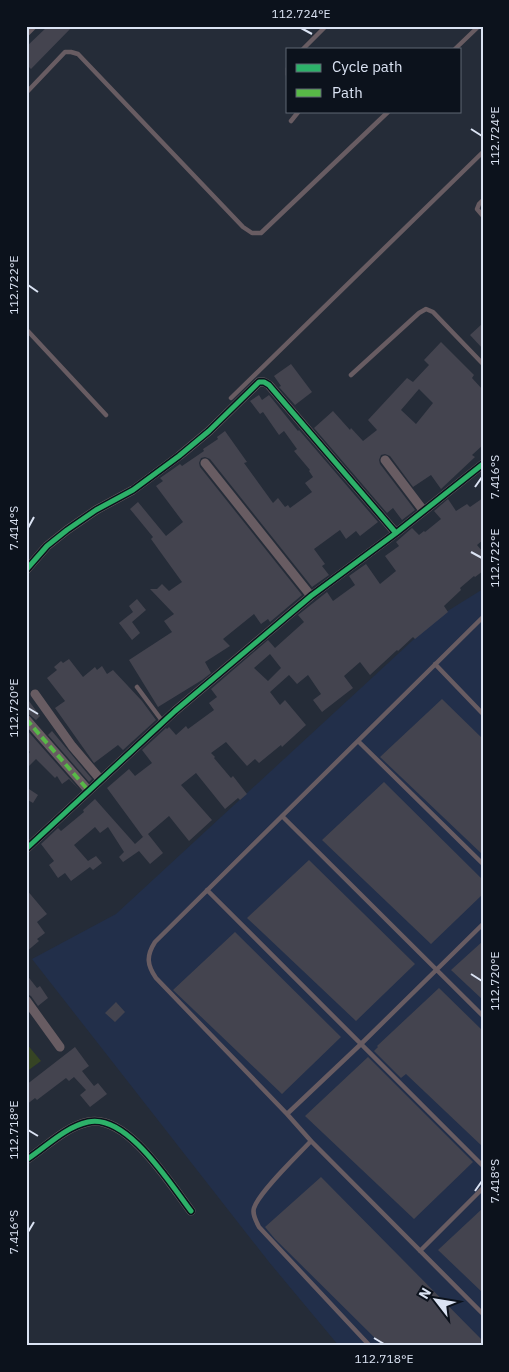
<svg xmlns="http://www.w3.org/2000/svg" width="509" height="1372" viewBox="0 0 509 1372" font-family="'IBM Plex Sans',sans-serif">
<rect width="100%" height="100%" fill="#252c38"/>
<path fill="#222f4a" d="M483,589V1346H339L269,1262L32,959L116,914L438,617Z"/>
<path fill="#364424" d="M26,1043L41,1061L26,1072Z"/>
<path fill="#44444f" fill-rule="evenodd" d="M48,26H73L31,69L26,64V47Z
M483,323V349L470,335Z
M441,342L474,375L472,378L483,390V445L472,455L475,457L441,489L431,475L413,487L390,456L385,454L381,455L379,460L380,464L415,510L402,520L393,508L387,513L314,428L333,411L350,430L351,428L363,441L377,430L368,420L407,378L413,382L429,365L424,360ZM419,389L433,403L416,424L401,410Z
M291,364L312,392L295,405L279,387L281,386L274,376Z
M259,395L262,400L269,395L298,431L299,430L378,522L360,536L356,531L346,539L340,530L314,549L325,564L322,566L329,575L312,587L210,459L205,457L201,458L199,463L200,467L302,595L270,622L268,619L261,624L254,614L223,639L230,646L205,662L211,673L202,680L158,707L129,660L172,632L164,621L174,614L150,589H157L162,584L169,591L182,582L151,539L153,537L130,509L138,502L166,536L183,522L156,486L163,481L160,478L173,469L180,464L182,466L204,451L203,449L218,439L217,437L225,431L247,462L244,463L273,503L278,498L285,507L288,505L290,508L312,492L305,483L313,477L309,471L310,470L294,451L297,449L284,431L279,435L263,412L260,414L250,401Z
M483,498V540L477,545L483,552V571L475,577L474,576L460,588L461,590L444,606L448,612L415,639L413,637L398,651L397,650L370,675L360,662L344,676L353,688L322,712L313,700L321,694L308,675L297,684L289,675L270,692L280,705L285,700L306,725L282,747L281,745L259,763L255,759L247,766L226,742L211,753L215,757L214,758L231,778L233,776L247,794L240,800L238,798L225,809L196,773L181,785L212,820L189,841L169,816L148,834L163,853L150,864L139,851L123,862L119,857L124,852L108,827L100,833L95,827L74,845L88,861L96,856L102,863L93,870L90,867L71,881L65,873L58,878L49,865L54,861L41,844L58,828L61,831L84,812L83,810L95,799L135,844L144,836L143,837L107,788L129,769L135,776L152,763L142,750L166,728L167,729L169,727L176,735L186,726L188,729L214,710L209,703L217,697L211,689L268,640L275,648L304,622L298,615L327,592L333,601L355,585L349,576L356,571L366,564L380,584L396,571L385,556L399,546L396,542L412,528L419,535L424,531L425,532L441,519L434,511L448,499L456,511L467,504L470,507ZM270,654L281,668L268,681L254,668Z
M137,599L146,610L132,622L140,633L132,640L119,623L133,612L129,606Z
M69,659L83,677L95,667L97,670L102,666L107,674L113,670L142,701L156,720L123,750L118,745L94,763L55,708L65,701L47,678L57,670L54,667L61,661L63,663Z
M26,697L40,716L36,720L30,715L26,713Z
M442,699L483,739V855L380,757Z
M26,729L79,789L69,779L62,784L57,776L55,778L36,759L26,769V757L30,752L26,748Z
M52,731L92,779L89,782L48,735Z
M384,782L483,880V894L431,944L322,840Z
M26,787L38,795L33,803L26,799Z
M309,860L415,964L356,1021L247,918Z
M26,889L47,914L37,922L45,933L37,939L39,941L26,952Z
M235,932L341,1037L282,1094L173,990Z
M483,941V1000L451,970Z
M26,974L37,988L40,986L48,998L38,1006L31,996L26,994Z
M439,988L483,1031V1147L406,1074L401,1078L374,1051L378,1047L377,1046Z
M116,1002L125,1012L115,1022L105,1013Z
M75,1047L89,1066L82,1071L94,1086L98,1083L107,1094L90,1107L80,1095L86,1090L74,1077L69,1081L66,1078L37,1100L35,1098L26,1105V1085Z
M368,1057L473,1162L414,1219L305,1116Z
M321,1177L483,1341V1346H383L275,1239L265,1227Z
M483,1208V1293L438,1250Z"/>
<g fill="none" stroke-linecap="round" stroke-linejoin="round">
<path stroke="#685c62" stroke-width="4.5" d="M303,49L326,26
M455,49L479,26
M288,68V75
M26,93L65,52H71L78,54L243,227L252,233H261L389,111
M291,121L299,111
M483,200L479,204L477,209L483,216
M26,329L106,415
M351,375L419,313L426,309L433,312L483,364
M231,398L483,152
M483,617L155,942C146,956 147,965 156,978L287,1114L311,1141L483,1314
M435,664L483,714
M137,687L163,722
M358,741L483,864
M282,816L483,1016
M207,890L483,1166
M287,1114L361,1044L483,924
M311,1141C298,1155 259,1192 254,1208C252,1214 256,1221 259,1227L370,1346
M420,1251L483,1188"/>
<path stroke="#685c62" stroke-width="9" d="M26,32L32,26
M385,460L423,510
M205,463L311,596
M26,570L47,546L67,530L96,510L133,490L179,456L209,431L259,382H264L269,385L396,533
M35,694L72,746L100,779
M26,719L88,790
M26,849L175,711L311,596L396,533L483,464
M26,1000L60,1047
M26,1160C46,1147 65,1127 88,1122C127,1113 171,1185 191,1211"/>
<path stroke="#58b947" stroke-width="4" stroke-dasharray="8 4" stroke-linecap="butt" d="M26,719L88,790"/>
<defs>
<path id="cycleway" d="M26,570L47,546L67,530L96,510L133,490L179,456L209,431L259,382H264L269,385L396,533
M26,849L175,711L311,596L396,533L483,464
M26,1160C46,1147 65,1127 88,1122C127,1113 171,1185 191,1211"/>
</defs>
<use href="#cycleway" stroke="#0c121c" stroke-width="8"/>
<use href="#cycleway" stroke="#2db169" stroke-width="5"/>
</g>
<path fill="none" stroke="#dbe3f3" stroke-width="2" d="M301,28L312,34M471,129L482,136M28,285L38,292M475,487L482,477M28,528L34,517M471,552L482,558M28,708L38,714M471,974L482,981M28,1130L38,1136M475,1191L482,1181M28,1232L34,1222M374,1338L384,1344"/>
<rect width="509" height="1372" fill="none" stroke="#0c121c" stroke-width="55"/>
<rect x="286" y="48" width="175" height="65" fill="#0c121c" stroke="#5f6672"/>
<rect x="296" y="64" width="25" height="8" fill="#2db169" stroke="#5f6672"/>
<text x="332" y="72" font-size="15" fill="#dbe3f3">Cycle path</text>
<rect x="296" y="89" width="25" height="8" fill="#58b947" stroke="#5f6672"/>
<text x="332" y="98" font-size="15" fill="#dbe3f3">Path</text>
<g transform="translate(436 1300) rotate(301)" stroke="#0c121c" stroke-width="4" paint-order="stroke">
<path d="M0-4L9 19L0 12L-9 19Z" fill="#dbe3f3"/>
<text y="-8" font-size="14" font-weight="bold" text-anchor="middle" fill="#dbe3f3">N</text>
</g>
<rect x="28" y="28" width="454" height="1316" fill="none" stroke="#dbe3f3" stroke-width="2"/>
<g font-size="12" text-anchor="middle" fill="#dbe3f3">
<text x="301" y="18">112.724°E</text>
<text transform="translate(495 136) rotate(-90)" y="4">112.724°E</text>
<text transform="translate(14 285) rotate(-90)" y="4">112.722°E</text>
<text transform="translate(495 477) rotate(-90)" y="4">7.416°S</text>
<text transform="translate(14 528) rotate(-90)" y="4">7.414°S</text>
<text transform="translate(495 558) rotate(-90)" y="4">112.722°E</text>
<text transform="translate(14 708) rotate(-90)" y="4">112.720°E</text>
<text transform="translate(495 981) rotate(-90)" y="4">112.720°E</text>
<text transform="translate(14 1130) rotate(-90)" y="4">112.718°E</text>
<text transform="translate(495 1181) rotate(-90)" y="4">7.418°S</text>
<text transform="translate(14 1232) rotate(-90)" y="4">7.416°S</text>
<text x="384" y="1363">112.718°E</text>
</g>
</svg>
